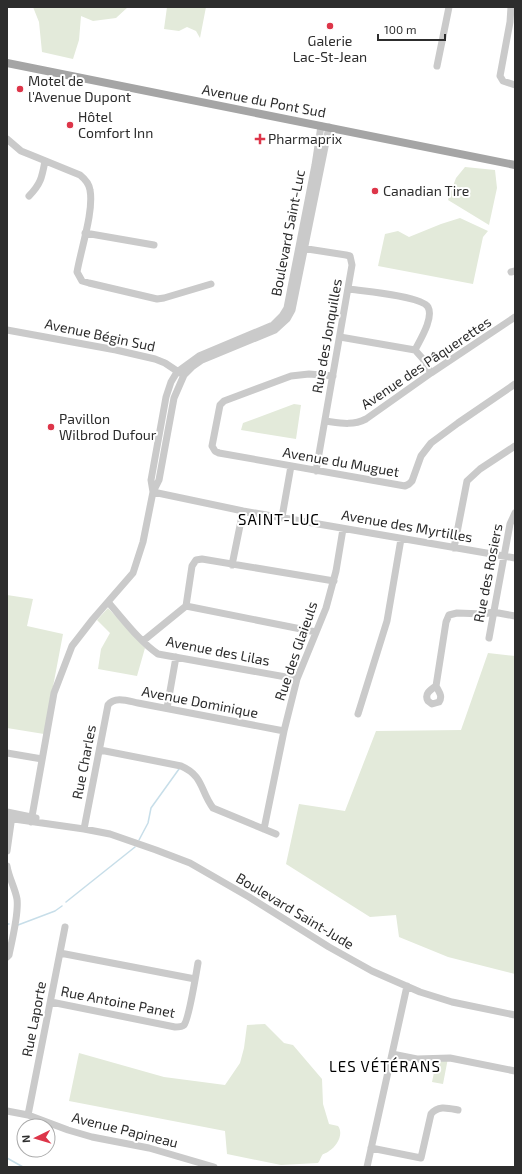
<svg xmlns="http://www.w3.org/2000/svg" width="522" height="1174" viewBox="0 0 522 1174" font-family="'Exo 2',sans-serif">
<rect width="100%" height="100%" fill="#fff"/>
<path fill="#e3eada" d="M33,7H128L116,18L93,21L81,16L79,40L73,59L42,52L39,22Z
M167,7H206L200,38L196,31L187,27L179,31L164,29Z
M465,167L495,170L497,188L489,225L448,200L456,178Z
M460,218L488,231L483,237L473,284L378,266L385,234L398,231L409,237L441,224Z
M294,404L301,405L296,439L241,430L243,423Z
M7,595L33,599L27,626L63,634L44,734L7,728Z
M108,608L145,648L137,676L98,669L101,649L110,633L97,620Z
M488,653L515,656V974L448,957L399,937L396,915L370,917L286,864L299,804L345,811L376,731L461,730Z
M265,1024L284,1043L293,1045L322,1079L323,1104L329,1124L338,1126C344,1134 337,1146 329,1151C328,1152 324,1154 323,1154C321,1156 320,1161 318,1163L281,1165L227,1154L225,1131L69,1101L79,1053L164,1077L225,1085L240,1063L244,1048L247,1025Z
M437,1058H448L443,1084L432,1082Z"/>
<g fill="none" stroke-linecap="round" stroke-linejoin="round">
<path stroke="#c7dee9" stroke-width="1.5" d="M139,840L148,823L151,808L179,769
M66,902L135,847
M7,924H9
M18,925L55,911L62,906
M7,1158L23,1167"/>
<path stroke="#cacaca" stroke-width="7" d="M511,7L510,22L500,76L503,81L515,85
M437,66L449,7
M7,139L21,151L31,155L80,175C85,179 89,183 90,190C94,211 81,249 77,272L82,281L89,283L157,299L164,298L211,284
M29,196C41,184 42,177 45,161
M85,233L154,245
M301,248L346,255L350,256L352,265L316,471
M511,272L515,271
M349,289C363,291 422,296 428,307C434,318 420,340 415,350
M7,330L116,350L155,359L165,363L180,373
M340,337L415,350L423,359L431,373
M333,376L309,374L291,376L224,401L220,405L212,446L215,451L219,453L405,486L409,484L412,481L421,456L431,443L458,423L515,384
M325,421C340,423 352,426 366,419L431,373L515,317
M153,492L151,480L166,397L171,382L177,372L199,356L273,325L282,316L287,308L315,165L321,126
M153,492L243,511L515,558
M282,517L291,466
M454,548L467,481L480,469L515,446
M232,565L243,511
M108,602C123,619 140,642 158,654L297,679
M186,606L316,632
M489,638L510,524L515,513
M143,641L186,606L192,566L196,560L202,559L334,581
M436,686C439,692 443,696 439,702L432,704L428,701C424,694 430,690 436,686L446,622L449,615L457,613L484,614L493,612L515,616
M167,708L176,657
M358,714L387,621L401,539
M100,750L181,766C204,776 200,791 213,808L276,834
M7,753L42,759
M7,812L36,818
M7,818L84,829L110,834L156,850L190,863L249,897L329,947L372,971L420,992L452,1002L515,1015
M31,822L54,693L72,646L93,619L133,573L143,542L153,492L159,480L174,398L184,375L192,367L202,360L275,330L287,319L292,310L329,127
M84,829L108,705C115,696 128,701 138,703L284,731
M264,829L284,731L297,679L326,608L336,571L343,529
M7,851L12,816
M7,866C9,878 15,888 17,899C19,914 12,940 9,955L7,957
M60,953L195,979
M51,1002L175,1027C178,1027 182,1027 184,1025C189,1019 196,974 198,963
M392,1054L417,1059L450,1058L515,1071
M7,1111L28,1115L68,1130L92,1137L149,1148L214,1167
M28,1115L65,927
M371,1148L421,1158L431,1114C438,1105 448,1108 458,1110
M367,1167L407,986"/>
<path stroke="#a5a5a5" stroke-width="8" d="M7,63L515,165"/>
</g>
<g fill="#dd3549" stroke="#fff" stroke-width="1.5">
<circle cx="330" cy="26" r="4"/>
<circle cx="20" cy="89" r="4"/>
<circle cx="70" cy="125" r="4"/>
<path d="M258 133h4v4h4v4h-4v4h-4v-4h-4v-4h4z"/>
<circle cx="375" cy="191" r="4"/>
<circle cx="51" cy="427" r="4"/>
</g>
<g text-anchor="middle" stroke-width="4" stroke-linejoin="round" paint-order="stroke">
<g font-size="14" fill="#2d2d2d" stroke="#fff" text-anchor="start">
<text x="330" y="46" text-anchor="middle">Galerie<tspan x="330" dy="16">Lac-St-Jean</tspan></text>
<text x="28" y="86">Motel de<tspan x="28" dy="16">l'Avenue Dupont</tspan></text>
<text x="78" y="122">Hôtel<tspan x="78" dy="16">Comfort Inn</tspan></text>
<text x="268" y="144">Pharmaprix</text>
<text x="383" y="196">Canadian Tire</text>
<text x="59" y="424">Pavillon<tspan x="59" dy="16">Wilbrod Dufour</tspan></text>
</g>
<g font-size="14" fill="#2d2d2d" stroke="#fff">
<text transform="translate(264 101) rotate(11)" y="5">Avenue du Pont Sud</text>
<text transform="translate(288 233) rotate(-79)" y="5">Boulevard Saint-Luc</text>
<text transform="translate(100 335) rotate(12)" y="5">Avenue Bégin Sud</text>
<text transform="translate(327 336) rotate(-80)" y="5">Rue des Jonquilles</text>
<text transform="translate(426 363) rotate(-34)" y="5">Avenue des Pâquerettes</text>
<text transform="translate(341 462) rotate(10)" y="5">Avenue du Muguet</text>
<text transform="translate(407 526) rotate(10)" y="5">Avenue des Myrtilles</text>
<text transform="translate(488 573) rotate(-79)" y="5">Rue des Rosiers</text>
<text transform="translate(218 651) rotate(11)" y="5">Avenue des Lilas</text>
<text transform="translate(296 651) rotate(-71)" y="5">Rue des Glaieuls</text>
<text transform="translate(200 702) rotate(11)" y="5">Avenue Dominique</text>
<text transform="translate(84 762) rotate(-79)" y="5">Rue Charles</text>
<text transform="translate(295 911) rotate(31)" y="5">Boulevard Saint-Jude</text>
<text transform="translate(118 1002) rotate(11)" y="5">Rue Antoine Panet</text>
<text transform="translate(34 1019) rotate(-79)" y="5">Rue Laporte</text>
<text transform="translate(125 1130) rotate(14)" y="5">Avenue Papineau</text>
</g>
<g font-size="15" letter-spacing="1" fill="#000" stroke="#fff">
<text x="279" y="525">SAINT-LUC</text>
<text x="385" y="1072">LES VÉTÉRANS</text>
</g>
</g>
<rect width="522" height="1174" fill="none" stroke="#2d2d2d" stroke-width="16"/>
<g transform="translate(36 1138) rotate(265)"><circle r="19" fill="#ffffff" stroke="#ababab"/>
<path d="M0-3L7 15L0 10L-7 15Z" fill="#dd3549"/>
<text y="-6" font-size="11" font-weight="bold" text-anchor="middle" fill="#2d2d2d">N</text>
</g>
<path d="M378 34v6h67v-6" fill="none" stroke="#2d2d2d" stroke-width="2"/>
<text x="384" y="34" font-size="12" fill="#2d2d2d" stroke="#ffffff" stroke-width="3" paint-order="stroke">100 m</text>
</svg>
